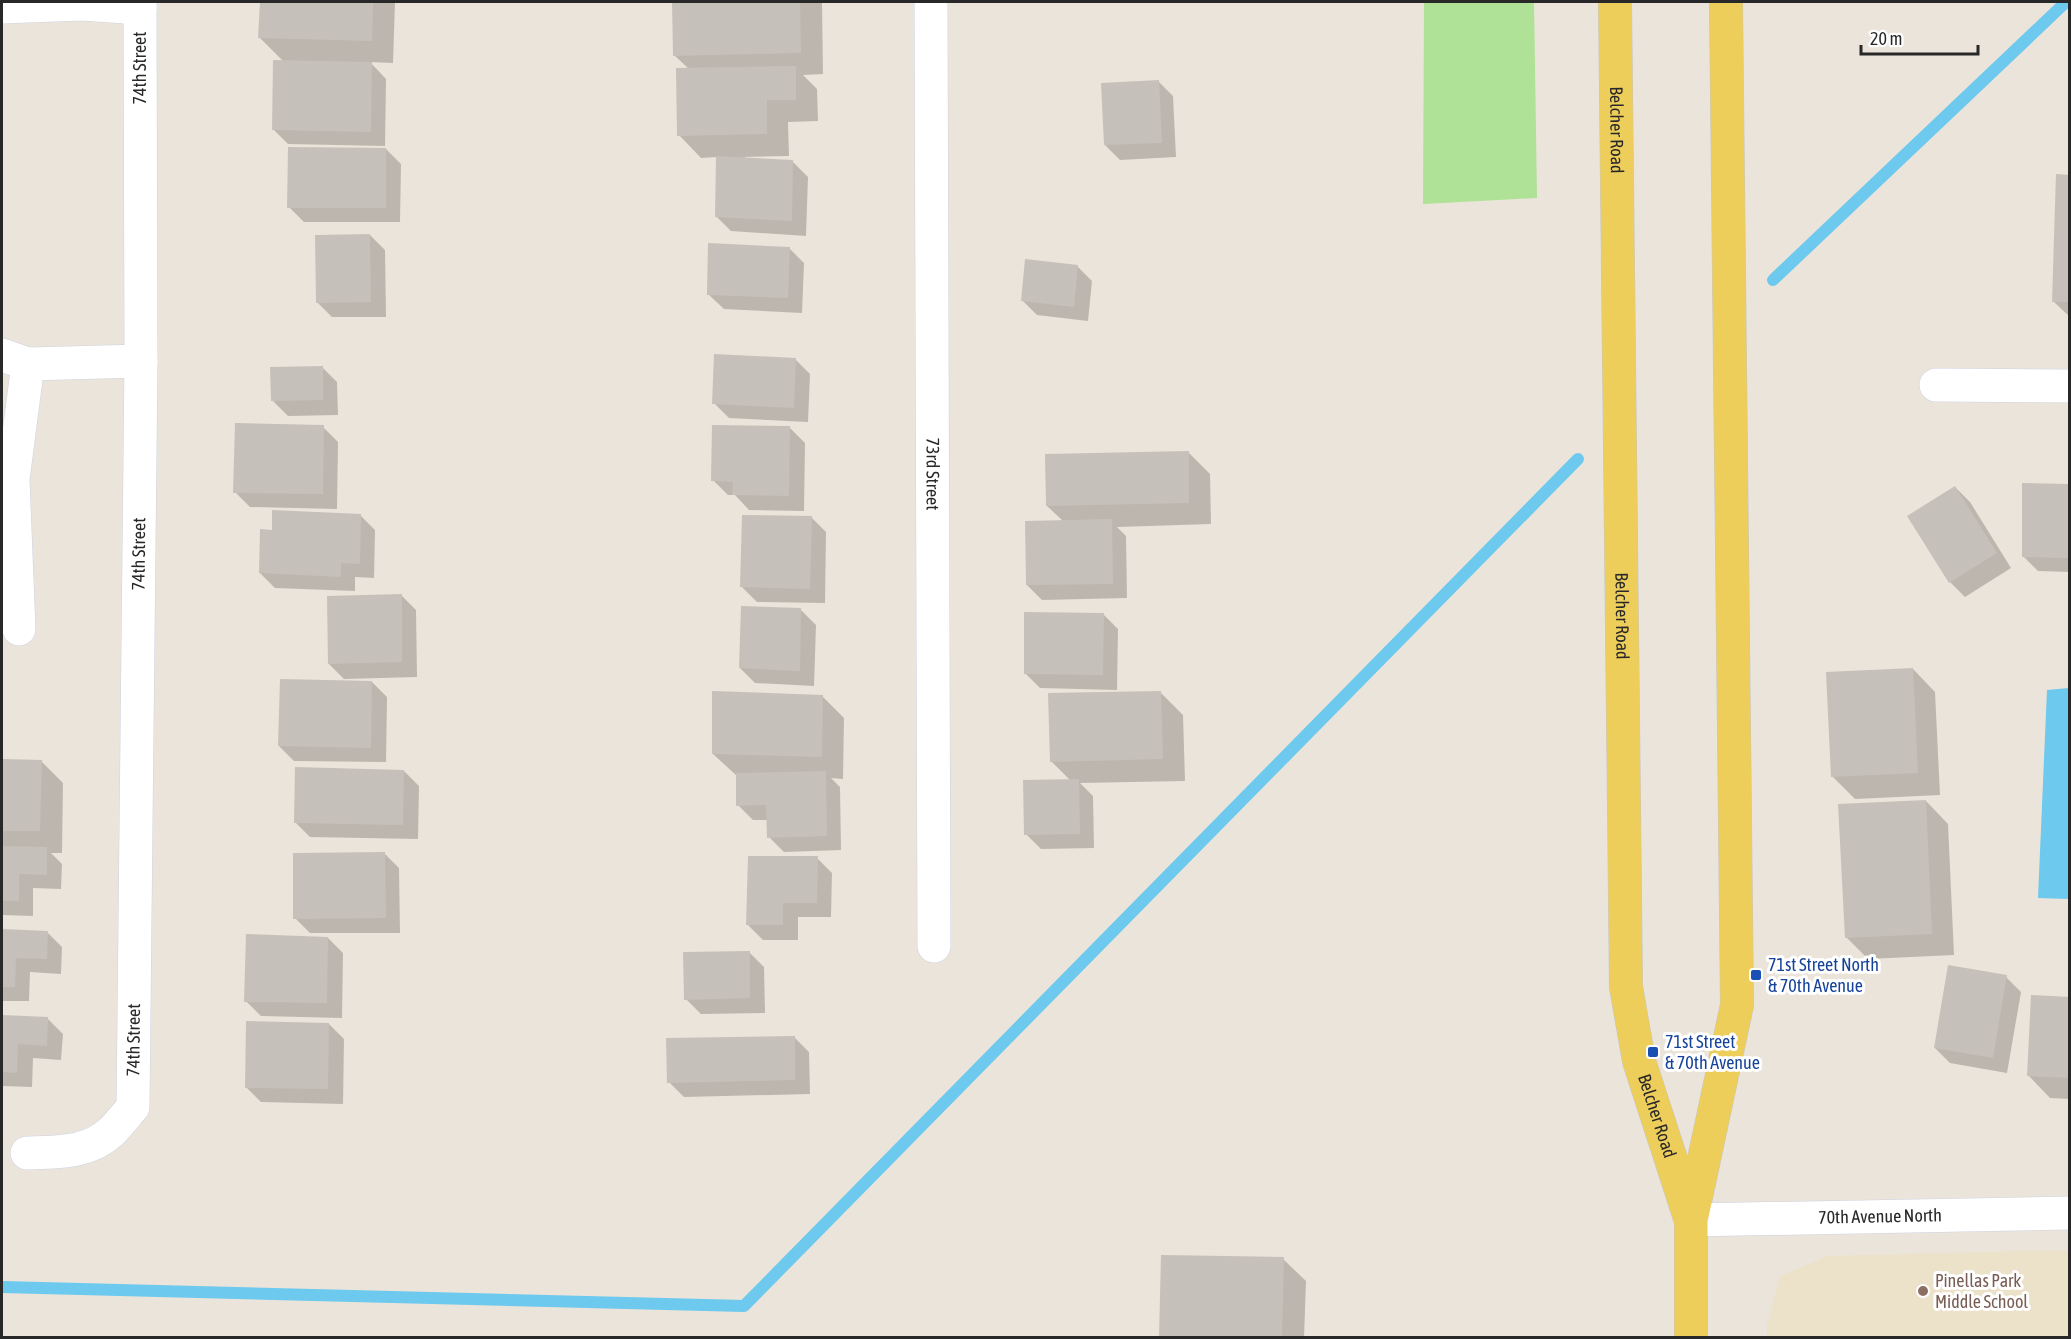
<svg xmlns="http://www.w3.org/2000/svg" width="2071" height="1339" viewBox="0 0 2071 1339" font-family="'Asap Condensed',sans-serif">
<rect width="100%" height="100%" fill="#ebe4da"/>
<path fill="#ece1c9" d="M2069,1250V1337H1767V1325L1780,1276L1828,1256Z"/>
<path fill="#afe196" d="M1424,2H1534L1537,198L1423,204Z"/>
<path fill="#6dc9ed" d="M2069,688V899L2038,898L2047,690Z"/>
<path fill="#0003" d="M261,2H395L393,63L370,62L386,79L385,146L288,144L273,129L284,62L260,38Z
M674,2H820L822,3L823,74L803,75L817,89L818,121L788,122L789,156L745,157V159L793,162L808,177L806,236L731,231L716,216L718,157L701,158L679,135L689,69L674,55Z
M1158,81L1173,96L1176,157L1120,160L1105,145Z
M386,149L401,164L400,222H304L289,207Z
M2070,176V317L2054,302Z
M370,235L385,250L386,317H332L317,302Z
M789,248L804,263L802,313L724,309L708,294Z
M1077,266L1092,281L1088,321L1037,315L1022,300Z
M795,359L810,374L808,422L729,418L714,403Z
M322,367L337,382L338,415L288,416L273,401Z
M323,427L338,442L337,509L250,507L235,492Z
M790,428L805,443L804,511L749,510L735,495H728L713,480Z
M1188,452L1210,474L1211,524L1117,527L1126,536L1127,598L1042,600L1027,585L1063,521L1047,506Z
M2068,485L2070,487V572L2038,571L2023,556Z
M1955,487L1970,502L2011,568L1965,597L1950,582Z
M360,515L375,530L374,578L355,577V591L275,588L260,573L273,531Z
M811,517L826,532L825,603L757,602L742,587Z
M401,595L416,610L417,677L344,679L329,664Z
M801,610L816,625L814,686L755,683L740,668Z
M1103,614L1118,629L1117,690L1040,688L1025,673Z
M1913,669L1935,692L1940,795L1855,799L1833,777Z
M372,682L387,697L386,762L294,761L279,746Z
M1161,693L1183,715L1185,781L1080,783L1093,796L1094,848L1041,849L1026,834L1071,781L1051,761Z
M822,696L844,718L843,779L831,778L840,787L841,850L784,852L769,837L768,820H753L738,805L737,776L713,754Z
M2,760L41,761L63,783L62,853H51L62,864L61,889L33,888V916L2,915Z
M404,771L419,786L418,839L310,837L295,822Z
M1926,801L1948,824L1954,955L1868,959L1846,937Z
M384,853L399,868L400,933H310L295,918Z
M817,858L832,873L831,917H798V940H763L748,925Z
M2,931L47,932L62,947L61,974L30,972L29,1001H2Z
M328,938L343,953L342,1018L261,1016L246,1001Z
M749,952L764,967L765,1013L701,1014L686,999Z
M2006,977L2021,992L2007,1073L1950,1063L1935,1048Z
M2070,998V1099L2050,1098L2028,1075Z
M2,1016L48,1019L63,1034L61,1060L33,1058L32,1087L2,1086Z
M329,1024L344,1039L343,1104L261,1102L246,1087Z
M794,1037L809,1052L810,1094L684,1097L669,1082Z
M1283,1259L1306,1281L1304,1338H1160Z"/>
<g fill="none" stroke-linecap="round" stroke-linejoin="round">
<path stroke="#6dc9ed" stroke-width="12" d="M1773,280L2066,2
M2,1287L744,1306L1578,459"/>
</g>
<path fill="#c6c0ba" d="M260,2H373L372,41L258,38Z
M672,2H800L801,53L673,56Z
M273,60L372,62L371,132L272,130Z
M796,66V100H767V134L677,136L676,68Z
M1159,80L1162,143L1104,145L1101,83Z
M288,147L386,148V208H287Z
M716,156L793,160L792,221L715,217Z
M2056,174L2070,175V302H2052Z
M370,234L371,302L316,303L315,235Z
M708,243L790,247L788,298L707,295Z
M1025,259L1078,265L1074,307L1021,301Z
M714,354L796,358L794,408L712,404Z
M323,366V400L271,401L270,367Z
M235,423L324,425L323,494L233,493Z
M712,425L790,426L789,496L732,495L733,482L711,481Z
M1189,451V503L1046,506L1045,454Z
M2022,483L2068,484L2070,558L2022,557Z
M1955,486L1997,553L1949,583L1907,516Z
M272,510L361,514L360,564L341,563V577L259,573L260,529L272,530Z
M742,515L812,516L810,589L740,587Z
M1112,519L1113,584L1026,585L1025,521Z
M402,594V662L328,664L327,596Z
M741,606L801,608L800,671L739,668Z
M1024,612L1104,613L1103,675L1024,674Z
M1913,668L1918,773L1831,777L1826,672Z
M280,679L372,681L371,748L278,746Z
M712,691L823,695L822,757L712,754Z
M1161,691L1163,759L1050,762L1048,693Z
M2,759L42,760L40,831H2Z
M295,767L404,770L403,825L294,823Z
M826,771L827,836L767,838L766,805L736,806V773Z
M1079,779L1080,834L1024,835L1023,780Z
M1926,800L1932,934L1845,938L1838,804Z
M2,846L47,847V875L19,874V901H2Z
M385,852L386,918L293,919V853Z
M748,856H818L817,903H783V925H746Z
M2,929L48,931L47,959L16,958L15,987H2Z
M246,934L328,937L327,1003L244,1002Z
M750,951V998L684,1000L683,952Z
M1948,965L2007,975L1993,1058L1934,1048Z
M2031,995L2070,997V1078L2027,1076Z
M2,1015L48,1017L47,1046L18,1044L17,1073L2,1072Z
M246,1021L329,1023L328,1089L245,1088Z
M795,1036V1080L667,1083L666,1038Z
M1161,1255L1284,1257L1282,1338H1159Z"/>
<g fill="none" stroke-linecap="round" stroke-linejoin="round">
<defs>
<g id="minor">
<path id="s1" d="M931,2L934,946"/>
<path d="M2,7L82,4L140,8"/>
<path d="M2,355L28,364"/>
<path d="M1936,385L2070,386"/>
<path d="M19,629L13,479L28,364L141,361"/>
<path id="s2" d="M27,1153C57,1152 89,1153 111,1132C119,1124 126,1115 133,1107L141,361L140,2"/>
<path id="s3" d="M1691,1220L2070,1213"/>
</g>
<g id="major">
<path id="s4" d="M1615,2L1626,987L1639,1061L1690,1218"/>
<path d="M1691,1338V1220L1737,1005L1726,2"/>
</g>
</defs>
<use href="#minor" stroke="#cfd2e1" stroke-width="34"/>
<use href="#major" stroke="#c7c7c7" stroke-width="34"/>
<use href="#minor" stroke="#fff" stroke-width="33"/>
<use href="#major" stroke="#eece5b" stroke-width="33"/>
</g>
<g fill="#1a4fb4" stroke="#fff" stroke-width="2">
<rect x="1750" y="969" width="12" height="12" rx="3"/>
<rect x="1647" y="1046" width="12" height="12" rx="3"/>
</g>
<circle fill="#8d6e63" stroke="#fff" stroke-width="2" cx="1923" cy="1291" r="6"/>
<g text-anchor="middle" stroke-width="6" stroke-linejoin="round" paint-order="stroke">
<g font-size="18" fill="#282828" stroke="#fff">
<text transform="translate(140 68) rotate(-90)" y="6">74th Street</text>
<text dy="6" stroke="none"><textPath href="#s4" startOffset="128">Belcher Road</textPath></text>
<text dy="6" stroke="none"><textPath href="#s1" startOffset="472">73rd Street</textPath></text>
<text dy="6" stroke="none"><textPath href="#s2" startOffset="675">74th Street</textPath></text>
<text dy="6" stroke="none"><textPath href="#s4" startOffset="614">Belcher Road</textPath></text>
<text dy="6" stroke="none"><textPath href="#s2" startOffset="189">74th Street</textPath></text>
<text dy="6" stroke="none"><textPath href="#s4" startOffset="1118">Belcher Road</textPath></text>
<text dy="6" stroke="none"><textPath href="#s3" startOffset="189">70th Avenue North</textPath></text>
</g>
<g font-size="18" fill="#164399" stroke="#fff" text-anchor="start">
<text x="1768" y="971">71st Street North<tspan x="1768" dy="21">&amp; 70th Avenue</tspan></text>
<text x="1665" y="1048">71st Street<tspan x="1665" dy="21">&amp; 70th Avenue</tspan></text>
</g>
<g font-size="18" fill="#785e54" stroke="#fff" text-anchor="start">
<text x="1935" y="1287">Pinellas Park<tspan x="1935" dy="21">Middle School</tspan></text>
</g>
</g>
<rect width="2071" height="1339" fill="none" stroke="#282828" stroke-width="6"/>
<path d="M1861 45v9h117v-9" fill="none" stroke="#282828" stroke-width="3"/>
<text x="1870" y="45" font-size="18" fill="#282828" stroke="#ffffff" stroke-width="4.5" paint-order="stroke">20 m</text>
</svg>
